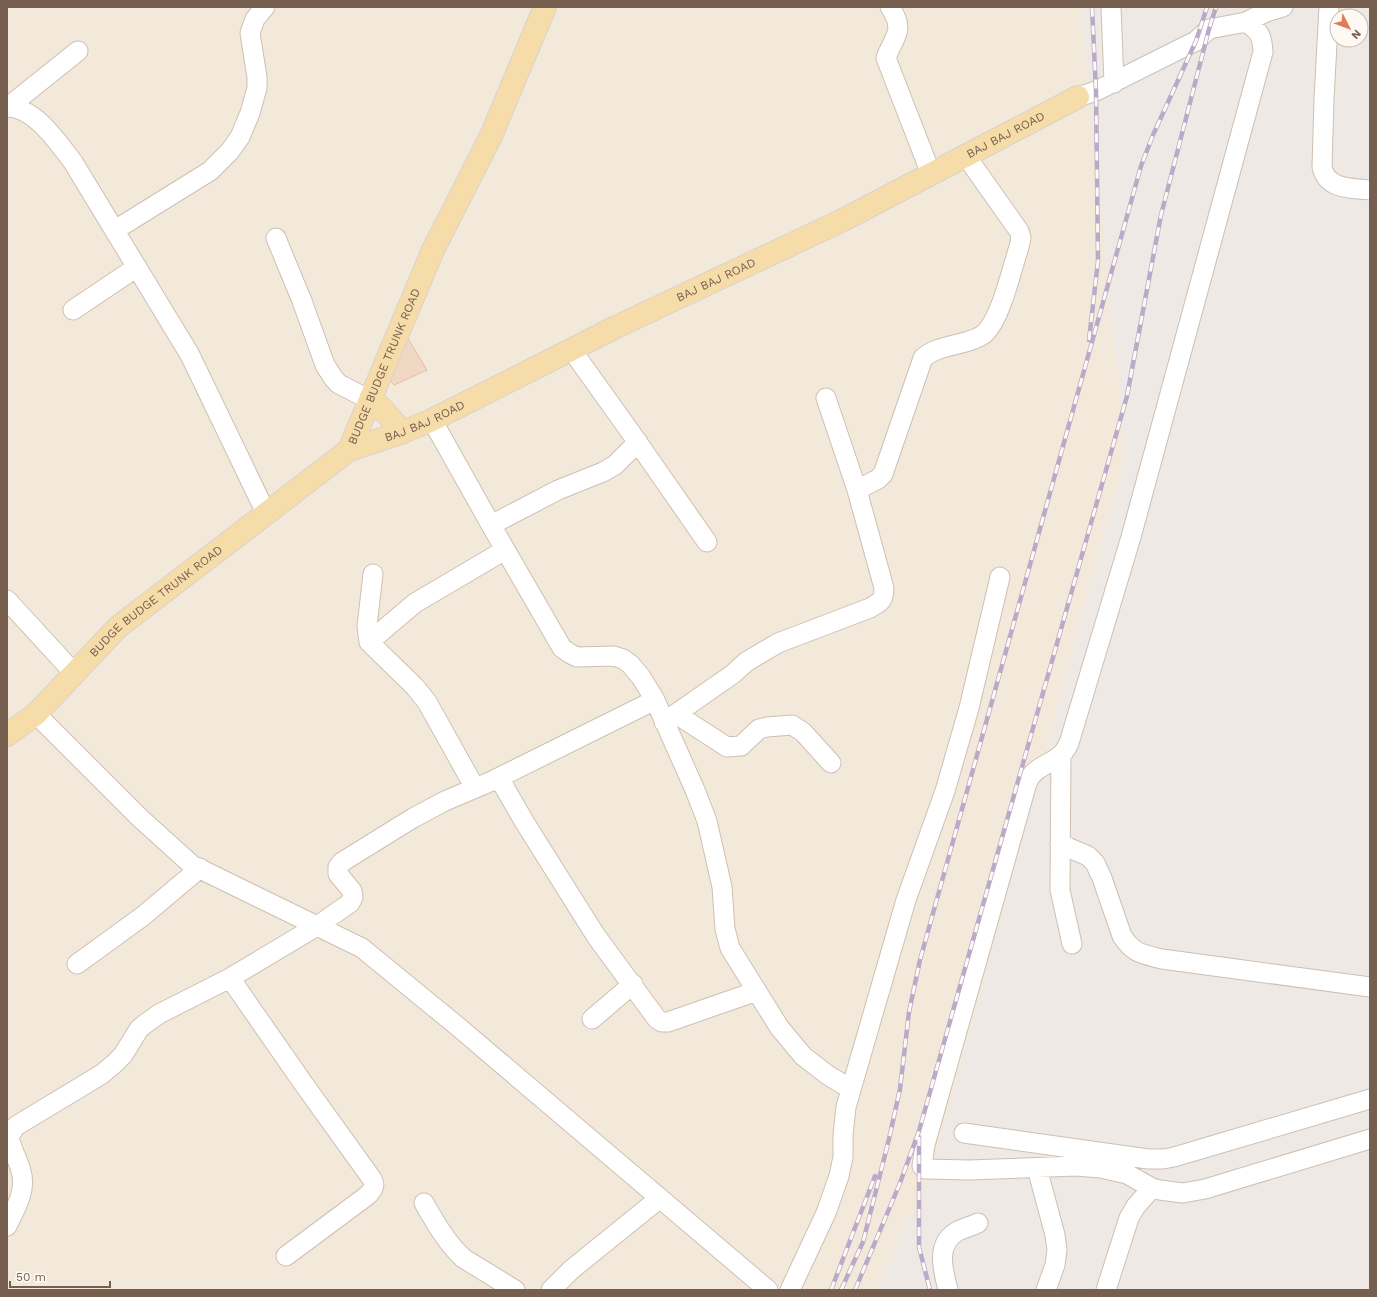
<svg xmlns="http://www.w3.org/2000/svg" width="1377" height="1297" viewBox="0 0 1377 1297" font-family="'Work Sans',sans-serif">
<rect width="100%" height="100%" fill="#fcf6ec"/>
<path fill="#f3e9db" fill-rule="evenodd" d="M7,7H1370V1290H7ZM1337,16H1361V40H1337Z"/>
<path fill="#eee9e4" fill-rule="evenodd" d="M1080,7H1370V1290H875L933,1169L1126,454ZM1337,16H1361V40H1337Z"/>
<path fill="#f0d8c5" stroke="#e2bfa6" d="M404,332L427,370L394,385L383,374Z"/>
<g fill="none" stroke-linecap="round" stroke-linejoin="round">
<defs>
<path id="minor" d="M890,7C906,31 894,36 886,58L931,174
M1111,7L1114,83
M1329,7L1324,99L1322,167C1327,190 1351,188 1370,190
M1246,22L1266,12L1283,7
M1078,97L1096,91L1196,41L1209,29L1246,22C1260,32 1262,35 1263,52L1131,537L1069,743C1067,747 1065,751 1062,754C1050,765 1033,767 1027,783L925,1145L922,1166L925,1169L969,1170L1076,1166L1101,1168L1127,1174L1152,1188L1160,1190L1183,1193L1205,1189L1370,1139
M7,107C35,107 58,143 73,162L190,355L266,513
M8,107L78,51
M115,230L210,171L230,151L240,137L250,113L257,88V77L250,33L255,19L265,7
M276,238L302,301L325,365L334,379L339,384L370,400
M73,310L137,267
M571,349L629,430L707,542
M432,420L491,525L562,648L569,653L577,657L614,656L623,659L630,664L641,677L655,700L695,790L707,821L722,887L725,929L730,948L779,1027L803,1056L829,1076L851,1089
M857,490L878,479L883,474L923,358C935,347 954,346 969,341C975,339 981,337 985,333C1001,318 1012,268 1019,247L1021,238L1019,231L966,156
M491,525L558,490L603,472L615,465L638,442
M373,574L367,626L369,642L415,687L427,702L475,788
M7,600L74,673
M369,642L415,603L505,550
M36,714L140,818L192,865L362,948L456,1025L768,1290
M676,714L727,747L741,746L759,729L767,727L792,725L803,732L831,763
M664,722L733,674L746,662L778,643L870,608C880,602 884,601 884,588L857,490L826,398
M1061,755L1060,890L1072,944
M499,778L525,823L596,936L657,1019L662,1022H668L757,991
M1060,844L1088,856L1095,863L1102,878L1122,936C1134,954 1142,954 1162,959L1370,987
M77,964L143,916L200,868
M230,978L303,1083L372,1179C376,1186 373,1189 368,1195L286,1256
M592,1019L633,984
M964,1133L1148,1159H1163L1174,1157L1370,1099
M1037,1168L1055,1235L1057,1250L1055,1265L1046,1290
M424,1203C435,1222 446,1242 463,1258L515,1290
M7,1226C15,1209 27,1191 21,1171C18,1159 11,1149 9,1136L16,1126L102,1074L115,1063L123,1055L139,1029L145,1024L159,1014L230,978L317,926L350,903L353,897L352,891L338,874V867L342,862L413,818L445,801L492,781L655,700
M551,1290L571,1270L660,1198
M790,1290L826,1213L839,1176L843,1157V1135L846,1107L906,900L945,791L969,708L1000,577
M948,1290C943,1270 935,1243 958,1231C964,1228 972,1226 978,1223
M1106,1290L1129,1218L1136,1206L1152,1188"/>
<g id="major">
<path d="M371,397L403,432"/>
<path id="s1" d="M349,450L403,432L432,420L616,327L843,220L1078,97"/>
<path id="s2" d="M7,735L36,714L118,627L349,450L433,250L491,136L545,7"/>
</g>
</defs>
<use href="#minor" stroke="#cebfb1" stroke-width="21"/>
<use href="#major" stroke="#d9d2ce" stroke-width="24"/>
<use href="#minor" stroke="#fff" stroke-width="19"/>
<use href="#major" stroke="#f6dca9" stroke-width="22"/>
<defs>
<path id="rail" d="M1089,340L1098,261L1096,91L1092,7
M919,1137V1247L930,1290
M831,1290L875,1176
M841,1290L863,1242L889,1139L900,1089L909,1012L920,960L1141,166L1153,135L1196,41L1207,7
M855,1290L900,1183L919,1131L1127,396L1161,215L1209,29L1216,7"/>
</defs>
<use href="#rail" stroke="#baa9c7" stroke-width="4.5"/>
<use href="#rail" stroke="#fefaf3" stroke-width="3" stroke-dasharray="9" stroke-linecap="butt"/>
</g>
<g text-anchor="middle" stroke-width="3" stroke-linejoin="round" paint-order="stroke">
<g font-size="12" fill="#775f4f" stroke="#fefaf3">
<text dy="4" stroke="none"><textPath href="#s1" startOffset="729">BAJ BAJ ROAD</textPath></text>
<text dy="4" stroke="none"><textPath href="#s1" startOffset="405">BAJ BAJ ROAD</textPath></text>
<text dy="4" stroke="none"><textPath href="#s2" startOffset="537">BUDGE BUDGE TRUNK ROAD</textPath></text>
<text dy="4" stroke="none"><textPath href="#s1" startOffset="81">BAJ BAJ ROAD</textPath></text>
<text dy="4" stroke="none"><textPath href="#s2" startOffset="201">BUDGE BUDGE TRUNK ROAD</textPath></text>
</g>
</g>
<rect width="1377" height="1297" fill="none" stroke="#775f4f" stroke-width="16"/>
<g transform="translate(1349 28) rotate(132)"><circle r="19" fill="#fefaf3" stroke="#c8bcb1"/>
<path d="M0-3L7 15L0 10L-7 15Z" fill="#de7c59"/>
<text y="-6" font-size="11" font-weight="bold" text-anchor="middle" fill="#775f4f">N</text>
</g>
<path d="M10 1281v6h100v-6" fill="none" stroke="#775f4f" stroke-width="2"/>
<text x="16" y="1281" font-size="12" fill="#775f4f" stroke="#fefaf3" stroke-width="3" paint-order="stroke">50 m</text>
</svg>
